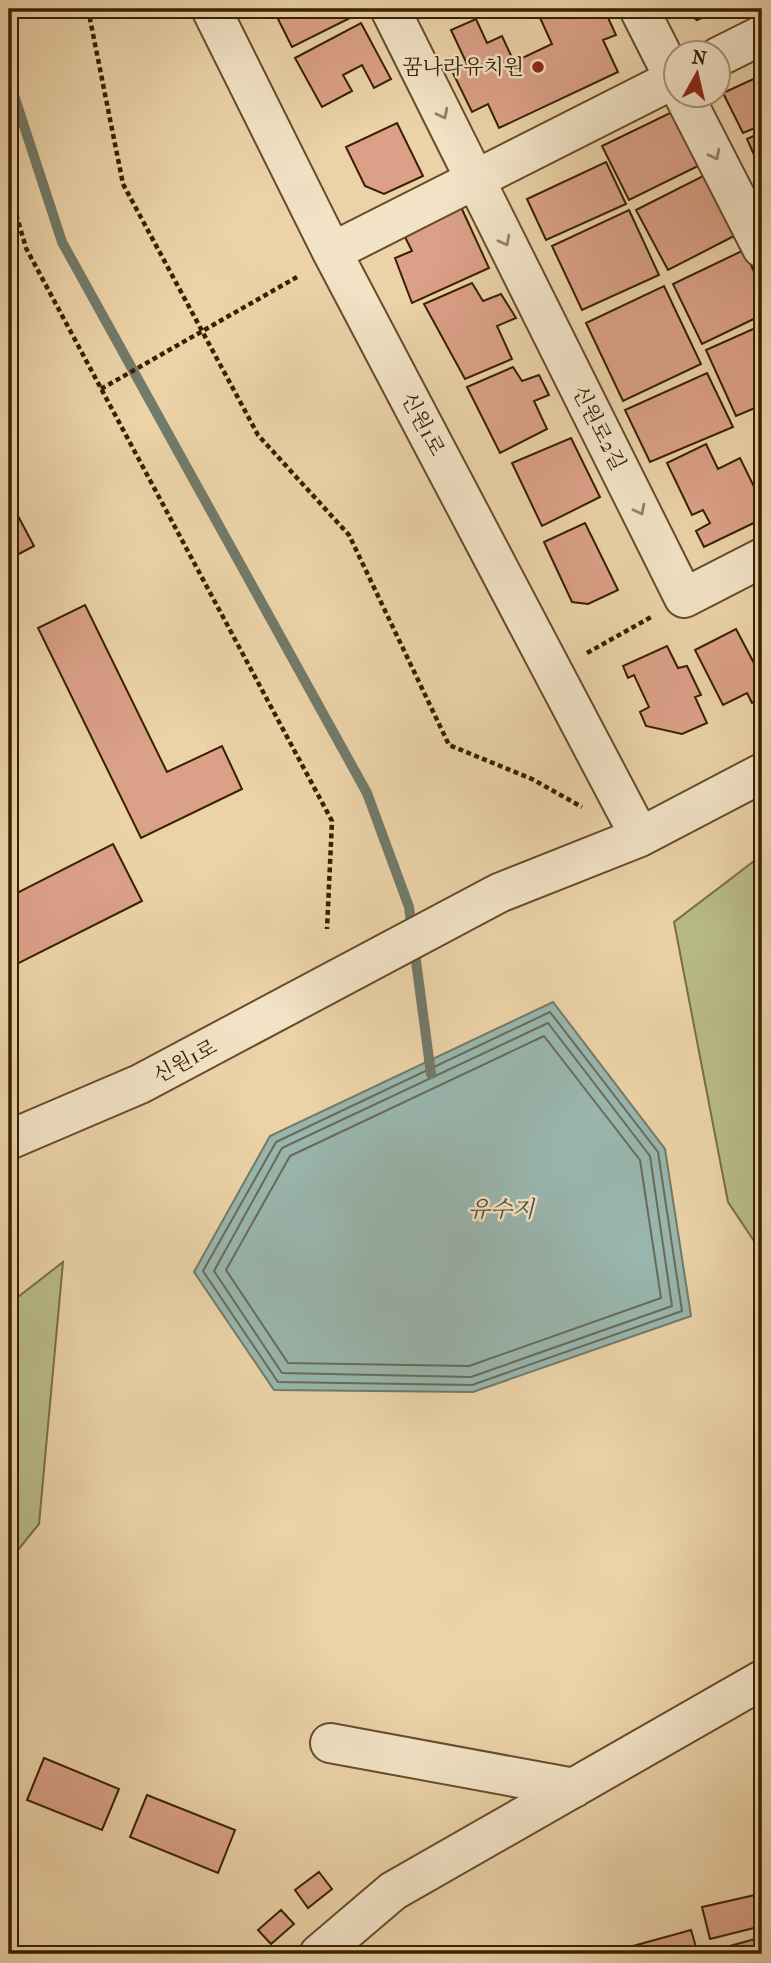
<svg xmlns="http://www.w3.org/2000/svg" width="771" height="1963" viewBox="0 0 771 1963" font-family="'IM FELL French Canon','Noto Serif KR',serif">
<rect width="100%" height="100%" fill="#ebd2a7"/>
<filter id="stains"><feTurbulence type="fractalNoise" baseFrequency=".00286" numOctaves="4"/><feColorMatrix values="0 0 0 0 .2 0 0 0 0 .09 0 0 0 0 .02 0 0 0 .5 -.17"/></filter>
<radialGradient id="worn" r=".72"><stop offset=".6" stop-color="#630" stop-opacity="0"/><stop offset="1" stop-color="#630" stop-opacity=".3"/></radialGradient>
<path fill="#b8bb87" stroke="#786e44" stroke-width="2" d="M762,855V1253L728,1202L674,922Z
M63,1262L39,1524L9,1561V1304Z"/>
<path fill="#99b6ae" stroke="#727a69" stroke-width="2" d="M553,1002L665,1149L691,1316L473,1392L274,1390L194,1272L270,1136Z"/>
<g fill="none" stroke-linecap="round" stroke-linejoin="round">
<path stroke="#686b58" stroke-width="2" d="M550,1012L658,1152L682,1311L472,1385L278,1382L203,1271L276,1142Z
M548,1023L650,1156L672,1306L471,1377L282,1373L214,1271L282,1148Z
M544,1036L640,1160L661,1298L469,1366L288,1363L226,1270L290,1156Z"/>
<path stroke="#727a69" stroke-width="10" d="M9,80L62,242L367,793L409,907L412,931
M414,946L431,1074"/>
</g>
<path fill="#daa088" stroke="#382001" stroke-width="2" d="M273,9H353L356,15L292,47Z
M536,9H604L616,35L603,40L618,72L499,128L488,104L472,112L452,71L467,64L451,30L476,19L487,43L502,36L514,62L552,44Z
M681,9H721L697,20Z
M361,23L391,79L374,88L362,65L343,75L352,91L322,107L295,58Z
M762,75V125L743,133L723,93Z
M672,112L698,166L629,200L602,146Z
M397,123L423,176L384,194L365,186L346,147Z
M762,132V173L747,139Z
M606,162L626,204L546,240L527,199Z
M705,175L736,235L668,270L636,210Z
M461,207L489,268L412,303L395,258L412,251L405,237Z
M629,210L659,275L582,310L552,246Z
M744,250L762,289V315L702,344L673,284Z
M472,283L483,301L501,294L516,318L497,326L512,359L465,379L424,304Z
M664,286L701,364L623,401L586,323Z
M762,325V405L736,416L706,350Z
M513,367L522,381L539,375L549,395L534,401L547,429L500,453L467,387Z
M707,373L733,427L650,462L625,410Z
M571,438L600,497L542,526L512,463Z
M706,444L718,469L740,458L762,503V519L704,547L696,531L710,523L703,510L692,515L667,463Z
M9,499L34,546L9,559Z
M585,523L618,590L588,604L572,602L544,542Z
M85,605L167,772L222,746L242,789L141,838L38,628Z
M736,629L756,667L762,663V698L752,703L747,693L723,705L695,650Z
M667,646L678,668L687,666L701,695L695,697L707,723L682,734L646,726L640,712L649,707L634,675L628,678L623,666Z
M113,844L142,901L9,968V897Z
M44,1758L119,1789L102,1830L27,1800Z
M147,1795L235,1830L218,1873L130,1837Z
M319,1872L332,1889L308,1908L295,1890Z
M755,1895L762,1926L710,1939L702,1907Z
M281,1910L294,1924L271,1944L258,1930Z
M691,1930L698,1954H604Z
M762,1937V1954H701Z"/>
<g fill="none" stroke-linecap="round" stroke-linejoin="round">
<defs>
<path id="minor" d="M211,9L332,252L640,837
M390,9L684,598L762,558
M639,9L676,82
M718,57L762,35
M683,94L762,248
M332,252L676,78
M9,1140L140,1084L499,893L640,837L762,773
M330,1743L574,1788
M319,1954L393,1891L762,1680"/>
</defs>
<use href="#minor" stroke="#654c2a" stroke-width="42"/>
<path stroke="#382001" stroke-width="4.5" stroke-dasharray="5 3.5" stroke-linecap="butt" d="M88,9L123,184L258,435L349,535L449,745L532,779L582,807
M9,190L26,248L332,821L327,929
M101,389L297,277
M587,653L653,616"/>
<use href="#minor" stroke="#f2e2c6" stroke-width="38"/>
</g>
<defs><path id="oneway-chevron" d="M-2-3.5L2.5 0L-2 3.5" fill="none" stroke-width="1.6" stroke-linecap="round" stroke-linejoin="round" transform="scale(1.75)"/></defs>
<g stroke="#958164">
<use href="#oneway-chevron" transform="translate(443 114) rotate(63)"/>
<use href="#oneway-chevron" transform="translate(715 155) rotate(63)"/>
<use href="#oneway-chevron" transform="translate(505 241) rotate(63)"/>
<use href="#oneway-chevron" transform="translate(640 510) rotate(63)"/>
</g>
<circle fill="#8f2418" stroke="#f2e2c6" stroke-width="2.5" cx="538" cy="67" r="7"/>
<g text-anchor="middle" stroke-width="5" stroke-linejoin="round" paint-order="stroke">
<g font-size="21" fill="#382001" stroke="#f2e2c6" text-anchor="end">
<text x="524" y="74">꿈나라유치원</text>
</g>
<g font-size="21" fill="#382001" stroke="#f2e2c6">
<text transform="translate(423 424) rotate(62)" y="7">신원1로</text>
<text transform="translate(599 428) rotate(63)" y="7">신원로2길</text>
<text transform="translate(185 1061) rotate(-28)" y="7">신원1로</text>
</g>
<g font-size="23" font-style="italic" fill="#554d35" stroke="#f2e2c6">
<text x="501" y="1217">유수지</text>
</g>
</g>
<rect width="771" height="1963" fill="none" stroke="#ebd2a7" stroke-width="35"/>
<rect x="10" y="10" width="750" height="1942" fill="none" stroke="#382001" stroke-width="3.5"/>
<rect x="18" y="18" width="736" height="1928" fill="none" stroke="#382001" stroke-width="2"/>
<g transform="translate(697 74) rotate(8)"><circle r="33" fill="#f2e2c6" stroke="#a89477" stroke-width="2"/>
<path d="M0-5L12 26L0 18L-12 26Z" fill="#8f2418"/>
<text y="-10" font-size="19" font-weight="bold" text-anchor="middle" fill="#382001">N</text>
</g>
<rect width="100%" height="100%" filter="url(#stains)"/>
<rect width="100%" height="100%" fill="url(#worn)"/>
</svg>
